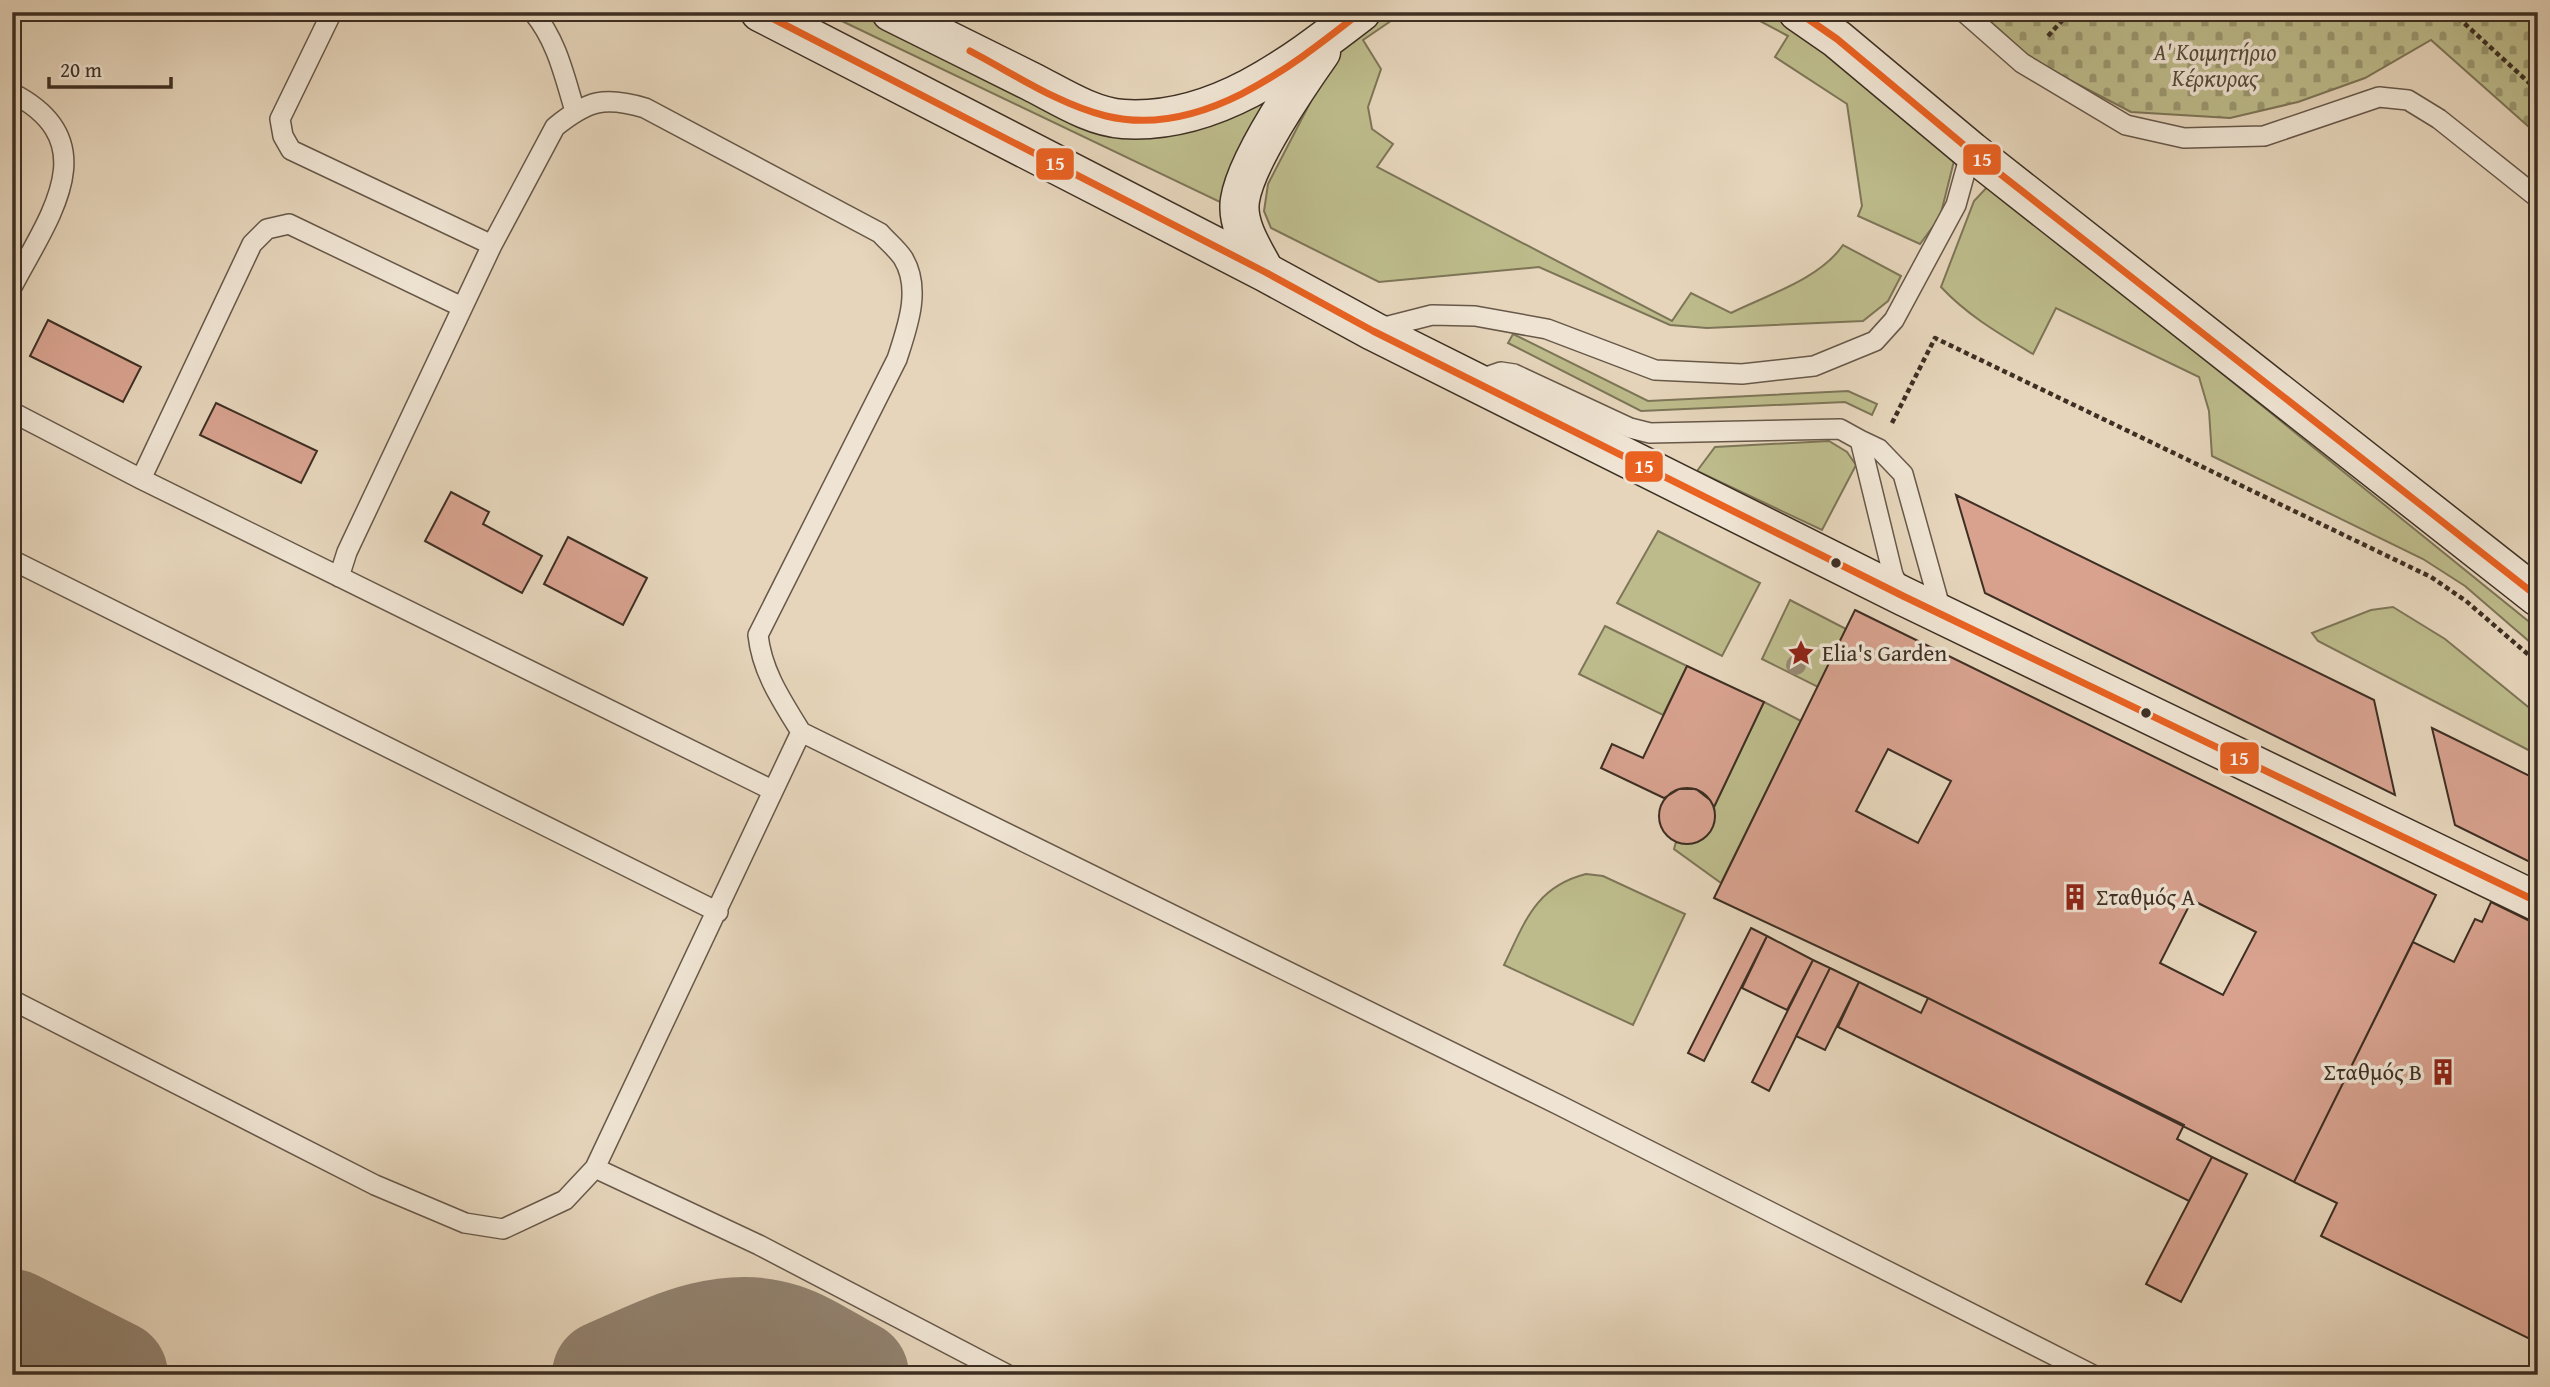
<svg xmlns="http://www.w3.org/2000/svg" width="2550" height="1387" viewBox="0 0 2550 1387" font-family="'Gentium Book Plus',serif">
<defs>
<pattern id="cemetery-stones" width="16" height="16" patternUnits="userSpaceOnUse" patternTransform="scale(1.75)"><rect width="16" height="16" fill="#bdbb8b"/><path d="M2 7V4a2 2 0 0 1 4 0v3zM10 15v-3a2 2 0 0 1 4 0v3z" fill="#9b9871"/></pattern>
</defs>
<rect width="100%" height="100%" fill="#e6d5bb"/>
<filter id="stains"><feTurbulence type="fractalNoise" baseFrequency=".00286" numOctaves="4"/><feColorMatrix values="0 0 0 0 .2 0 0 0 0 .09 0 0 0 0 .02 0 0 0 .5 -.17"/></filter>
<radialGradient id="worn" r=".72"><stop offset=".6" stop-color="#630" stop-opacity="0"/><stop offset="1" stop-color="#630" stop-opacity=".3"/></radialGradient>
<path fill="#bdbb8b" stroke="#7d7557" stroke-width="2" d="M823,12H860L1113,125L1281,87L1222,203Z
M1385,12H1404L1363,40L1381,69L1368,107L1372,129L1393,144L1377,167L1672,321L1691,293L1731,313C1767,295 1820,279 1843,245L1901,276L1888,301L1863,321L1707,328L1670,325L1539,267L1379,282L1271,228L1264,211L1268,184L1338,49Z
M1743,12H1767L1795,28L1955,157L1940,217L1920,244L1858,216L1862,206L1847,104L1775,57L1788,36Z
M1989,185L2538,629V649L2465,586L2423,559L2212,456L2209,411L2199,377L2056,308L2033,354C2000,334 1968,316 1941,287L1974,201Z
M1513,334L1648,401L1848,391L1877,404L1872,415L1845,402L1641,411L1508,343Z
M1829,441L1847,452L1856,465L1822,530L1697,471L1715,447Z
M1658,531L1760,583L1722,656L1617,603Z
M1790,600L1846,629L1818,687L1762,659Z
M2393,607L2445,639L2538,715V755L2318,641L2312,633L2371,610Z
M1605,626L1687,666L1663,715L1579,674Z
M1764,702L1801,721L1721,883L1674,849L1676,842C1700,849 1718,830 1714,807Z
M1586,874L1603,876L1685,914L1633,1025L1504,965C1525,922 1535,887 1586,874Z"/>
<path fill="url(#cemetery-stones)" stroke="#7d7557" stroke-width="2" d="M1980,12H2538V135L2431,40L2365,78L2298,102L2230,118L2131,112L2035,62Z"/>
<g fill="none" stroke-linecap="round" stroke-linejoin="round">
<path stroke="#92826f" stroke-width="110" d="M12,1324L113,1375
M607,1375C661,1352 722,1318 782,1338C807,1346 831,1363 854,1375"/>
</g>
<path fill="#d8a28f" stroke="#3d2f23" stroke-width="2" fill-rule="evenodd" d="M48,320L141,367L123,402L30,356Z
M216,403L317,451L301,483L200,435Z
M451,492L489,512L483,524L542,556L522,593L425,541Z
M1956,495L2374,700L2395,795L1985,593Z
M568,537L647,578L623,625L544,584Z
M1855,610L2436,895L2294,1182L1928,998L1714,898ZM1888,749L1951,781L1918,843L1856,811ZM2192,900L2256,932L2223,995L2160,963Z
M1687,666L1764,702L1714,807L1710,800L1696,789H1679L1664,798L1601,768L1612,744L1643,758Z
M2432,728L2538,780V866L2455,825Z
M1659 816a28 28 0 1 1 56 0a28 28 0 1 1-56 0Z
M2491,902L2538,925V1343L2321,1236L2337,1203L2294,1182L2413,942L2454,962L2475,919L2482,922Z
M1751,928L1767,936L1704,1061L1688,1053Z
M1767,936L1813,960L1787,1010L1742,988Z
M1813,960L1830,968L1769,1091L1752,1082Z
M1830,968L1859,982L1825,1050L1796,1036Z
M1859,982L1921,1013L1928,998L2184,1125L2177,1139L2212,1157L2189,1201L1838,1027Z
M2212,1157L2247,1174L2181,1302L2146,1284Z"/>
<g fill="none" stroke-linecap="round" stroke-linejoin="round">
<defs>
<path id="lane" d="M332,12L280,119L283,136L291,150L492,245
M533,12C557,41 564,75 575,111
M1964,12L2022,63L2126,125L2184,138L2264,136L2379,97L2408,100L2439,119L2538,198
M12,93C108,142 48,218 12,287
M1377,329L1432,315L1475,316L1547,329L1655,370L1742,374L1814,366L1875,341L1894,320L1956,205L1971,151
M1475,381L1501,372L1514,374L1630,428L1650,433L1840,429L1860,440L1893,575L1901,591
M12,412L141,479L772,790
M1860,440L1879,449L1903,474L1942,614
M141,479L252,244L267,229L289,224L462,307
M12,560L718,912
M339,577L347,552L492,245L555,127C588,100 605,96 645,108L880,233C887,241 897,249 903,258C922,289 907,328 897,359L758,635C762,672 782,701 801,732L1559,1105L2093,1375
M12,1000L375,1185L465,1223L503,1229L565,1200L595,1168L801,732
M595,1168L759,1245L1008,1375"/>
<path id="secondary" d="M760,12L1265,272L1373,331L1903,596L2538,902
M891,12C937,35 984,58 1030,81C1058,95 1091,117 1123,119C1215,125 1292,65 1361,12
M1798,12L1837,39L1971,151L2538,597
M1265,272C1254,251 1236,225 1240,200C1246,161 1297,86 1321,52"/>
</defs>
<use href="#lane" stroke="#675849" stroke-width="22"/>
<use href="#secondary" stroke="#3d2f23" stroke-width="41"/>
<path stroke="#3d2f23" stroke-width="4.5" stroke-dasharray="5 3.5" stroke-linecap="butt" d="M2452,12L2538,91
M2048,36L2070,12
M1892,423L1935,338L2431,577L2466,601L2538,663
M2538,465L2533,485L2538,490"/>
<use href="#lane" stroke="#efe4d3" stroke-width="19"/>
<use href="#secondary" stroke="#efe4d3" stroke-width="38"/>
<defs>
<path id="bus-1" d="M760,12L1265,272L1373,331L1903,596L2538,902
M1798,12L1837,39L1971,151L2538,597
M970,51C1014,74 1058,104 1106,116C1201,139 1291,67 1361,12"/>
</defs>
<use href="#bus-1" stroke="#efe4d3" stroke-width="12"/>
<use href="#bus-1" stroke="#e96222" stroke-width="7"/>
</g>
<circle fill="#978973" cx="1796" cy="665" r="10"/>
<defs>
<symbol id="sight-bare" viewBox="-9 -9 18 18"><path d="M0-6L1.8-2.2L6-1.7L2.9 1.2L3.7 5.4L0 3.3L-3.7 5.4L-2.9 1.2L-6-1.7L-1.8-2.2Z" fill="#8f2418" stroke="#efe4d3" stroke-width="2.5" paint-order="stroke"/></symbol>
<symbol id="building-bare" viewBox="-9 -9 18 18"><path d="M-4-6H4V6H1V3H-1V6H-4ZM-2.5-4.3h1.7v1.8h-1.7ZM.8-4.3h1.7v1.8H.8ZM-2.5-1h1.7V.8h-1.7ZM.8-1h1.7V.8H.8Z" fill="#8f2418" stroke="#efe4d3" stroke-width="2.5" paint-order="stroke"/></symbol>
</defs>
<g fill-rule="evenodd">
<use href="#sight-bare" x="1782" y="634" width="38" height="38"/>
<use href="#building-bare" x="2056" y="878" width="38" height="38"/>
<use href="#building-bare" x="2424" y="1053" width="38" height="38"/>
</g>
<g fill="#3d2f23" stroke="#efe4d3" stroke-width="2.5">
<circle cx="1836" cy="563" r="6"/>
<circle cx="2146" cy="713" r="6"/>
</g>
<g text-anchor="middle" stroke-width="7" stroke-linejoin="round" paint-order="stroke">
<g font-size="23" font-style="italic" fill="#574b38" stroke="#efe4d3">
<text x="2215" y="60">Α' Κοιμητήριο<tspan x="2215" dy="26">Κέρκυρας</tspan></text>
</g>
<g font-size="23" fill="#3d2f23" stroke="#efe4d3" text-anchor="start">
<text x="1822" y="661">Elia's Garden</text>
<text x="2096" y="905">Σταθμός Α</text>
<text x="2422" y="1080" text-anchor="end">Σταθμός B</text>
</g>
</g>
<g stroke="#efe4d3" stroke-width="2.5">
<rect x="1962" y="143" width="40" height="33" rx="7" fill="#e96222"/>
<rect x="1035" y="147" width="40" height="34" rx="7" fill="#e96222"/>
<rect x="1624" y="450" width="40" height="33" rx="7" fill="#e96222"/>
<rect x="2219" y="741" width="41" height="34" rx="7" fill="#e96222"/>
</g>
<g font-size="19" text-anchor="middle" font-weight="bold" fill="#fff">
<text x="1982" y="166">15</text>
<text x="1055" y="170">15</text>
<text x="1644" y="473">15</text>
<text x="2239" y="765">15</text>
</g>
<rect width="2550" height="1387" fill="none" stroke="#e6d5bb" stroke-width="42"/>
<rect x="14" y="14" width="2522" height="1359" fill="none" stroke="#3d2f23" stroke-width="3.5"/>
<rect x="21" y="21" width="2508" height="1345" fill="none" stroke="#3d2f23" stroke-width="2"/>
<path d="M49 77v10h122v-10" fill="none" stroke="#3d2f23" stroke-width="3.5"/>
<text x="60" y="77" font-size="21" fill="#3d2f23" stroke="#efe4d3" stroke-width="5" paint-order="stroke">20 m</text>
<rect width="100%" height="100%" filter="url(#stains)"/>
<rect width="100%" height="100%" fill="url(#worn)"/>
</svg>
